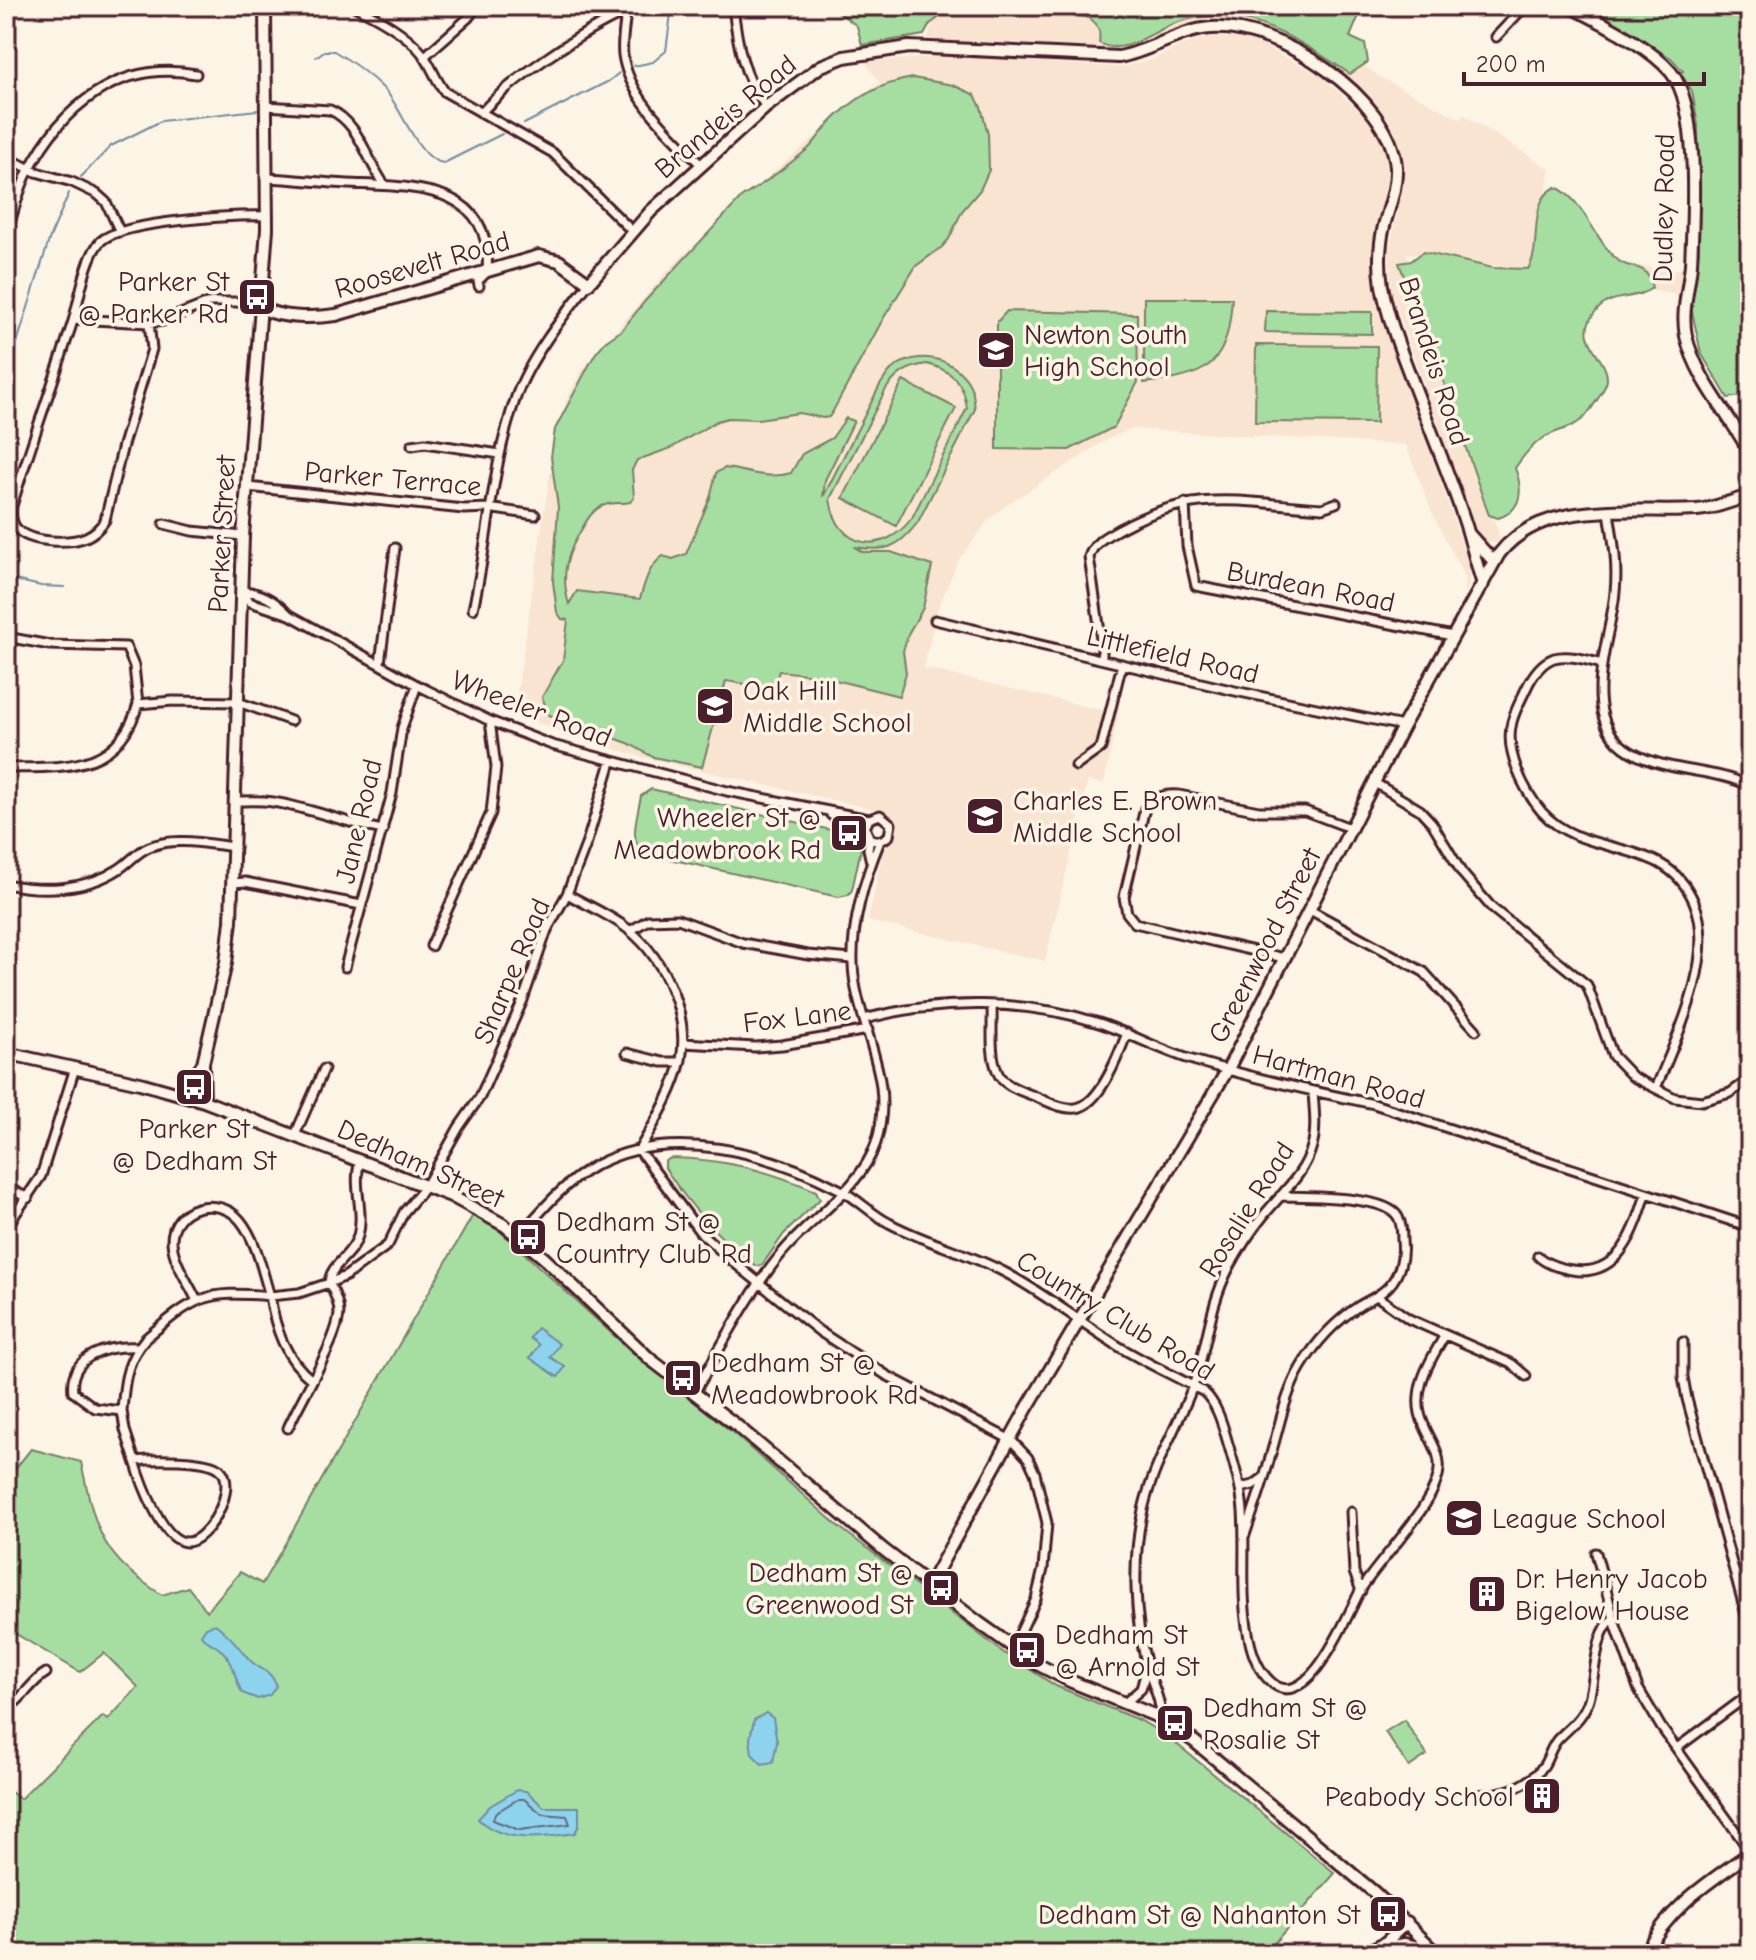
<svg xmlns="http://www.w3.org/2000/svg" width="1756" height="1960" viewBox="0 0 1756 1960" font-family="'Comic Neue',sans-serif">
<rect width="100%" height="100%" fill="#fcf5e5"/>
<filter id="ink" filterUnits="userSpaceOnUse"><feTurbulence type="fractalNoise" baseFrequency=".0125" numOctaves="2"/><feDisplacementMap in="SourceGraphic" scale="16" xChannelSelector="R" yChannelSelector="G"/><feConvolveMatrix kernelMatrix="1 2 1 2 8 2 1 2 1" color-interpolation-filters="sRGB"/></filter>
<g filter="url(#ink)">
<path fill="#f8e4d0" d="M946,6H1151L1297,22L1384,79L1460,119L1464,115L1550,169L1538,250L1672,271L1685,267L1681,298L1673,294L1599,282L1407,253L1500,538L1497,543H1487L1481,539L1472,522L1391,291L1389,250L1404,183L1402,148L1389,119L1357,85L1307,48L1247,22L1219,19L1196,22L1145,45L1116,49L1049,48L927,39L937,11Z
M1212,36L1249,39L1319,74L1367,118L1382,138L1389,170L1373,245L1375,290L1468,561L1470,577L1466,596L1465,577L1432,513L1406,445L1131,429L1108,439L1005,506L987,522L958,561L937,611L924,668L1118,714L1104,784L1088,781L1045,961L868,921L891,813L641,757L581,739L514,714L556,432L567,399L582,370L669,269L779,167L880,83L865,62L942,56L1120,67L1151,60L1182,45Z"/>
<path fill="#a6dea2" stroke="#787e66" stroke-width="2" fill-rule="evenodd" d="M830,6H955L930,24L924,35L862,45L857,26Z
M1051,6H1272L1310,9L1311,6H1363L1350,37L1365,44L1368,62L1350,74C1309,46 1261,15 1210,16C1196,17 1181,20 1168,26C1148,35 1122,56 1099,43C1104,11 1073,16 1052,10Z
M1585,6H1750V395L1728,398L1701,353L1691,307L1699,251L1698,125L1692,91L1680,72L1683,71L1671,58L1638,38L1636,39Z
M913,78L953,85L975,95L981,107L988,134L989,170L980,190L962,211L949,239L942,247L916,266L883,319L833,411L829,417L823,418L799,413L758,419L728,418L717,421L671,448L637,460L632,470L634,498L630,502C622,504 613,502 605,505C594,508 588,518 583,527C567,552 560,575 569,604L577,591L640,599C645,582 648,567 663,556L673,559L686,554L710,498L716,473L725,468C749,471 767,480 791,473L802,454L832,438L846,418L854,421L825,480L823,497L880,385C883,381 887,374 891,370C917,347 960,358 972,390C974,396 974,403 975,409L918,522C898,549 885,552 854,547L863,552H891L932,566L923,608L908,634L903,651L906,673L899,696L815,675L779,671L773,688L726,681L702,767L653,757L628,743L549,715L542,697L563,660L568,620L562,619L557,612L553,582L558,507L551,457L555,429L595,354L605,342L622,330L645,301L742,197C765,183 787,166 808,149C815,142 821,133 828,125C851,100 880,83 913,78ZM927,364C952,370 964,383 967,408L912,518C883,557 837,549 830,499L886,389C898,373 907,367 927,364Z
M1556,187C1584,200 1594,239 1616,259C1629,272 1647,259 1652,288C1636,300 1614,294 1600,307C1567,338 1609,356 1607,380C1605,391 1594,404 1588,413C1578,427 1560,429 1545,437C1532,445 1524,455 1515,468C1523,489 1523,510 1498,518L1489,515L1486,507L1435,357L1399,263L1411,261L1423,252L1493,268L1528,269C1543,246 1526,201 1556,187Z
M1144,298H1232C1228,365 1209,377 1144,383Z
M1007,311L1137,314L1138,382L1114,427L1069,450L997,449V322Z
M1266,311L1372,312V334L1265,332Z
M1256,345L1377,346L1376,423L1255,422Z
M903,381L956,408L896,526L843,498Z
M651,789L858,836L862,844L852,890L848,895L838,897L643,853C628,842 638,813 641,796Z
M671,1158C723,1159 768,1170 816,1191L820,1199L784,1234L762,1265L756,1266C720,1240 689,1205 665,1168V1161Z
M473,1215L501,1232L633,1353L731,1431L838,1526L1004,1653L1056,1686L1141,1721L1167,1736L1335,1873L1269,1949L1274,1954H6V1788L20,1799L103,1716L108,1720L138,1687L104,1653L80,1672L6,1628V1480L31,1449L81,1462C96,1531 100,1555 162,1595L188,1587L207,1611L240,1572L262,1584Z
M1404,1720L1427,1755L1409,1767L1385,1732Z"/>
<path fill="#8dd3ee" stroke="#728ba0" stroke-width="2" d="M537,1328L559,1344L550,1357L565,1367L558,1377L530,1358L539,1345L530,1338Z
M215,1624C228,1633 238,1646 248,1658C257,1670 272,1669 276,1686L270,1695L258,1699L242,1693C235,1680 234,1661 222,1651C215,1644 207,1643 201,1635L206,1627Z
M766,1713L773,1718L777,1742L773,1762L762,1764L752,1754L750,1738L754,1720Z
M517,1790L526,1791L544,1807H579V1825L575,1833C542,1838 505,1844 478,1819L490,1806Z"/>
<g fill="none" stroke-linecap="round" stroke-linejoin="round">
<path stroke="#656779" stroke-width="2" d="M518,1799H524L542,1814L567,1816L570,1824L519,1830L493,1820L495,1813Z"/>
<path stroke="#728ba0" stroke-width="2" d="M316,57L324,51H334C351,61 371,76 385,90C402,108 419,162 444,163L502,134
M634,66L653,62L666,51L672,6
M524,124L609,81L619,73
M81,177L111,146L161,121L257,110
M6,378L50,237L69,193
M6,578L41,586L65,587"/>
<defs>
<path id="street" d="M354,6C377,17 413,37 426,59C433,70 437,82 445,92L553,153L632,231
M626,6C626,22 621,39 623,55C629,99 672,135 701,165
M733,6C737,42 743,78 766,107
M1496,37L1525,6
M425,56L468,18L477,6
M266,106L330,110C359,122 367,161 384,184
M481,113C512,78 583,31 626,12
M6,157L36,172L72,182L97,194L106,202L120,232
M268,178C295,179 322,183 348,184C412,187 494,183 487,272L478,281L479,286
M6,236C13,215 18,191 28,172C61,107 119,59 196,74
M74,319L149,323L163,321L211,302H254L261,308
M149,323L152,349L123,445L105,520C100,528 95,533 86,537C70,544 32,543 18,530C11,524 11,515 12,506C31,444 53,383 73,321C79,301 86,255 101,241C123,221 235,215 268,216
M412,445L425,443L500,454
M247,487L464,509L488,508L535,515
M1185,503L1187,546L1196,586L1453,636
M1609,512C1613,538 1618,565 1615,592C1611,641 1575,720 1631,752C1668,773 1713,768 1750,786
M164,524L192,531L243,536
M242,591L250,602L290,615L417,685L490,721L552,745L727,791L869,819L880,815L891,824L889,836L880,841L870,839L865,828L869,819
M242,591C261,592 274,600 288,614
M473,609C489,538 491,468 516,397C529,359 564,315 589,283
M935,620L1235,691L1403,726
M6,637L50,645L126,647L134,666L138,704
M1102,659V646L1089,557C1094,541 1107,536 1121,528C1197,487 1242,503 1322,508L1336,503
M380,663L395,548
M1602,664C1587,660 1570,654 1554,658C1540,663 1532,676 1526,689C1521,700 1515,710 1512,722C1504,751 1524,791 1542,812C1586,861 1665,834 1694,902C1717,956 1677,1037 1656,1088
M1076,766L1101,748L1122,664
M6,768C66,767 119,772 138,704L173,701L238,702L291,721
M1375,783L1420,810L1432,823L1462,873L1492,908L1587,985L1613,1056L1633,1077L1675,1098L1702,1101L1730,1093L1750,1079
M235,801C247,801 260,800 273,802C310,808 345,823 383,830
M831,815L865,831
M870,839L868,849L871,862
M233,883L245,882L361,905
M6,884C43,892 87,890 119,869C130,862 137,852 149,847C174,836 209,844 235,847
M567,894C585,904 605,913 621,924C661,951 690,1012 681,1060C674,1092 655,1122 639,1150L700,1232L732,1261L819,1331L886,1375L1011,1440L1028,1458L1035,1473L1047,1523L1043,1569L1036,1599L1013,1648
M1310,910L1424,972L1476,1030
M630,931L648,920L678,919L743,943L808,955L852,959
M431,946L491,813L496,767L490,721
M1284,958L1135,923L1127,913L1124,897L1145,808C1155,797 1164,794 1179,795L1259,811H1305L1350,828
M345,967L392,793L402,728L417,685
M992,1005C993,1026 989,1054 998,1073C1003,1086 1022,1091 1034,1096C1047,1101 1062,1110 1076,1108C1100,1105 1119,1054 1127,1033
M864,1019C940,999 1025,999 1099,1023C1132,1034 1163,1052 1196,1061C1254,1078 1315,1092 1374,1104L1750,1227
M683,1043L755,1047L782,1045L868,1030
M627,1053L662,1062H680
M295,1135L324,1069
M6,1187L28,1198
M6,1228L41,1176L75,1068
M519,1236C541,1211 564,1183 594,1166C669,1125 768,1152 839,1189C857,1198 871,1214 889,1223C926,1243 969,1253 1006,1273C1045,1294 1080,1322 1118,1346C1146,1363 1175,1376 1204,1392C1217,1404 1222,1423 1227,1440C1234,1464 1241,1486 1243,1511C1246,1554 1240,1595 1249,1638C1252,1653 1258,1670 1270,1681C1307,1718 1348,1613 1360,1591C1379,1559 1435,1507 1439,1470C1441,1453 1430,1440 1424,1425C1409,1393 1429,1362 1445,1335
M1538,1256C1547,1265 1560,1268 1572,1270C1620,1278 1635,1230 1646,1194
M329,1283L346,1276L388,1245L404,1212L426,1186L459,1127L480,1097L523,1000L547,930L567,894L587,842L611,762
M329,1283C330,1264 353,1255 358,1236C365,1211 352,1186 360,1161
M1378,1297L1409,1319L1512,1364L1526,1376
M196,1299C188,1282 173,1261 172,1242C171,1205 219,1195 240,1220C257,1241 262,1271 270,1296L299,1293L329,1283C334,1292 339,1302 339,1313C338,1340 300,1400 288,1428
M1683,1342V1377L1687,1399L1750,1629
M139,1347C125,1367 124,1388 122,1411L95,1408L73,1392C68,1354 111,1345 139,1347L145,1339C195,1297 204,1290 270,1296C275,1328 285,1359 312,1380
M694,1393C722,1346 746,1297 781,1254C810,1218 861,1189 876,1143C894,1085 867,1044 856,989C846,941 862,885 880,841
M122,1411L125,1430L135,1461C152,1459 207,1458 220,1469C239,1486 208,1543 186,1542C162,1541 141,1481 135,1461
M1240,1488L1253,1485L1263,1478
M1351,1512L1354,1572L1361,1591
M1245,1535C1254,1508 1264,1481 1271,1454C1280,1424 1285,1394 1301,1367C1316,1342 1334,1322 1359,1306C1370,1299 1380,1296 1389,1286C1400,1274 1404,1257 1402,1241C1402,1233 1402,1224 1398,1217C1386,1195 1304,1197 1280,1196
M1596,1553L1616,1626L1638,1688L1661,1727L1750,1851
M1125,1703L1141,1689L1147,1667
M6,1707C21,1703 31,1681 46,1673
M1161,1718C1161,1699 1152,1684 1147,1666C1134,1617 1132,1559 1143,1510C1153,1465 1177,1428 1193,1386C1207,1348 1209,1307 1228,1270C1238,1251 1250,1232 1264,1215C1282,1193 1305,1174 1312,1146C1317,1129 1314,1109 1313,1092
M1677,1748L1750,1694
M1478,1795C1502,1794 1530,1787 1544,1765C1549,1757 1552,1744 1559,1738C1571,1726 1583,1718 1589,1699C1596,1675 1594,1632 1614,1618"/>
<path id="secondary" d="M1569,6C1600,21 1649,46 1671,72C1700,107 1693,218 1691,264C1689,288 1681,311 1686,336C1696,379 1730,415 1750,453
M262,308C281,319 315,318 336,315L539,256L559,261L589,283L651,211L766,107L821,66L844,57L909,47L1119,57C1151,51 1180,30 1211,28C1277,23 1391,97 1396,167C1397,187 1389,207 1384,226C1379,246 1379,266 1382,286C1390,329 1409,371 1424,412C1439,452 1456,492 1468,532C1473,549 1477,567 1483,584
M1469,534L1494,562
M6,1053L140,1083L204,1101L451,1196L504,1225L544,1258L650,1359L736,1425L884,1550L978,1622L1037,1664L1070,1681L1161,1718L1195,1742L1375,1893L1438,1954
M203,1064L204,1101
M185,1095L203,1063L226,963L231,921L243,536L267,229L265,6
M930,1584L1026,1410L1228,1069L1403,726L1499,554C1543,497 1634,514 1697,510C1715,509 1732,500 1750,496
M1374,1949L1404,1944L1432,1950
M1363,1954L1386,1942L1407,1922
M1645,1954C1668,1907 1709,1882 1750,1853"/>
</defs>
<use href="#street" stroke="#4a1f2b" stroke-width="13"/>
<use href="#secondary" stroke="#4a1f2b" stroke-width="16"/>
<use href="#street" stroke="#fcf5e5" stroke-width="7"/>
<use href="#secondary" stroke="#fcf5e5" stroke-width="10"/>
</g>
</g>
<defs>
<symbol id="bus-square" viewBox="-11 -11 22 22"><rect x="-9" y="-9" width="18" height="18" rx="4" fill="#4a1f2b" stroke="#fcf5e5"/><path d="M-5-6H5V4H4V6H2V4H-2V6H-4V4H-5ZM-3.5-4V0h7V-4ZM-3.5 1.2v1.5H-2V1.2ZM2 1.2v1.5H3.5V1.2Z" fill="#fff"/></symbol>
<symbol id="school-square" viewBox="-11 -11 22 22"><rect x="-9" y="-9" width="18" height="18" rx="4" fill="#4a1f2b" stroke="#fcf5e5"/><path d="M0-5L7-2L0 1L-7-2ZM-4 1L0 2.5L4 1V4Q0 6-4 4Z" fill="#fff"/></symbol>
<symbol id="building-square" viewBox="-11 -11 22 22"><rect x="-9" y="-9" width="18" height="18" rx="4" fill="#4a1f2b" stroke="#fcf5e5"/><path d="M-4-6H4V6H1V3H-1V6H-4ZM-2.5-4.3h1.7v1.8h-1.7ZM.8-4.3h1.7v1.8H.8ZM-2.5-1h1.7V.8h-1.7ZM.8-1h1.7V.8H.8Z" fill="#fff"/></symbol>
</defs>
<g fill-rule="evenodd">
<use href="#bus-square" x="235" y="275" width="44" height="44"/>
<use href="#school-square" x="974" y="328" width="44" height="44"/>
<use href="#school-square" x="693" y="684" width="44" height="44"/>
<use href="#school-square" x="963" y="794" width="44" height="44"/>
<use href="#bus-square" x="827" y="811" width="44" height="44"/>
<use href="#bus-square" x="172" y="1065" width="44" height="44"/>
<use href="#bus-square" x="506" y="1215" width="44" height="44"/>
<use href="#bus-square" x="661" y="1356" width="44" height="44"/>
<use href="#school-square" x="1442" y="1496" width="44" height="44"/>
<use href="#bus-square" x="919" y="1566" width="44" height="44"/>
<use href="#building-square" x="1465" y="1572" width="44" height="44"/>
<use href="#bus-square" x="1005" y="1628" width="44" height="44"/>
<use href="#bus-square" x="1153" y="1701" width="44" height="44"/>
<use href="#building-square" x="1520" y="1774" width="44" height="44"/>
<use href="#bus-square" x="1366" y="1892" width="44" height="44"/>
</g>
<g text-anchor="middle" stroke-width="7" stroke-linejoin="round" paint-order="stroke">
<g font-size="28" fill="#4a1f2b" stroke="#fcf5e5">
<text transform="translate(725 116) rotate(-40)" y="10">Brandeis Road</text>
<text transform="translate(1663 208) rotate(-89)" y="10">Dudley Road</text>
<text transform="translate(422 264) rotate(-16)" y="10">Roosevelt Road</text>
<text transform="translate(1435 361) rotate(72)" y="10">Brandeis Road</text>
<text transform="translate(393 478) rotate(5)" y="10">Parker Terrace</text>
<text transform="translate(221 534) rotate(-87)" y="10">Parker Street</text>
<text transform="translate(1311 586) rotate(11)" y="10">Burdean Road</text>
<text transform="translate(1173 654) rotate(13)" y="10">Littlefield Road</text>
<text transform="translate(532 708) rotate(21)" y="10">Wheeler Road</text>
<text transform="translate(358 821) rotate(-77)" y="10">Jane Road</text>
<text transform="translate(1264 945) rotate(-63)" y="10">Greenwood Street</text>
<text transform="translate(511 971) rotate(-67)" y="10">Sharpe Road</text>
<text transform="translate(797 1016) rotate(-7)" y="10">Fox Lane</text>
<text transform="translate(1339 1076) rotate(15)" y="10">Hartman Road</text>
<text transform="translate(421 1163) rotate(24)" y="10">Dedham Street</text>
<text transform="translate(1246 1209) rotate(-58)" y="10">Rosalie Road</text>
<text transform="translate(1116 1315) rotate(31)" y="10">Country Club Road</text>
</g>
<g font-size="28" fill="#4a1f2b" stroke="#fcf5e5" text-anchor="start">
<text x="229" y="291" text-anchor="end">Parker St<tspan x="229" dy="32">@ Parker Rd</tspan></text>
<text x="1024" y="344">Newton South<tspan x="1024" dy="32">High School</tspan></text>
<text x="743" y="700">Oak Hill<tspan x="743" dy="32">Middle School</tspan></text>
<text x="1013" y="810">Charles E. Brown<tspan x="1013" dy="32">Middle School</tspan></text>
<text x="821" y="827" text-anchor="end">Wheeler St @<tspan x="821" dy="32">Meadowbrook Rd</tspan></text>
<text x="194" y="1138" text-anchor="middle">Parker St<tspan x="194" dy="32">@ Dedham St</tspan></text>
<text x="556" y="1231">Dedham St @<tspan x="556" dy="32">Country Club Rd</tspan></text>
<text x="711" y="1372">Dedham St @<tspan x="711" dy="32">Meadowbrook Rd</tspan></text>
<text x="1492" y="1528">League School</text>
<text x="913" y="1582" text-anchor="end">Dedham St @<tspan x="913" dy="32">Greenwood St</tspan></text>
<text x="1515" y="1588">Dr. Henry Jacob<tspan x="1515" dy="32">Bigelow House</tspan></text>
<text x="1055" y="1644">Dedham St<tspan x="1055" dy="32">@ Arnold St</tspan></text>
<text x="1203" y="1717">Dedham St @<tspan x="1203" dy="32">Rosalie St</tspan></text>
<text x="1514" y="1806" text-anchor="end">Peabody School</text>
<text x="1360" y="1924" text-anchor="end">Dedham St @ Nahanton St</text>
</g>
</g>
<rect width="1756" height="1960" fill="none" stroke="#fcf5e5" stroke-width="32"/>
<rect x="16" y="16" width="1724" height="1928" fill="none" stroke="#4a1f2b" stroke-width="3" filter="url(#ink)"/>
<path d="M1464 72v12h240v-12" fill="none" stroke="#4a1f2b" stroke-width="4"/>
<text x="1476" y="72" font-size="24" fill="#4a1f2b" stroke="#fcf5e5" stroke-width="6" paint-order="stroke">200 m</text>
</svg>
